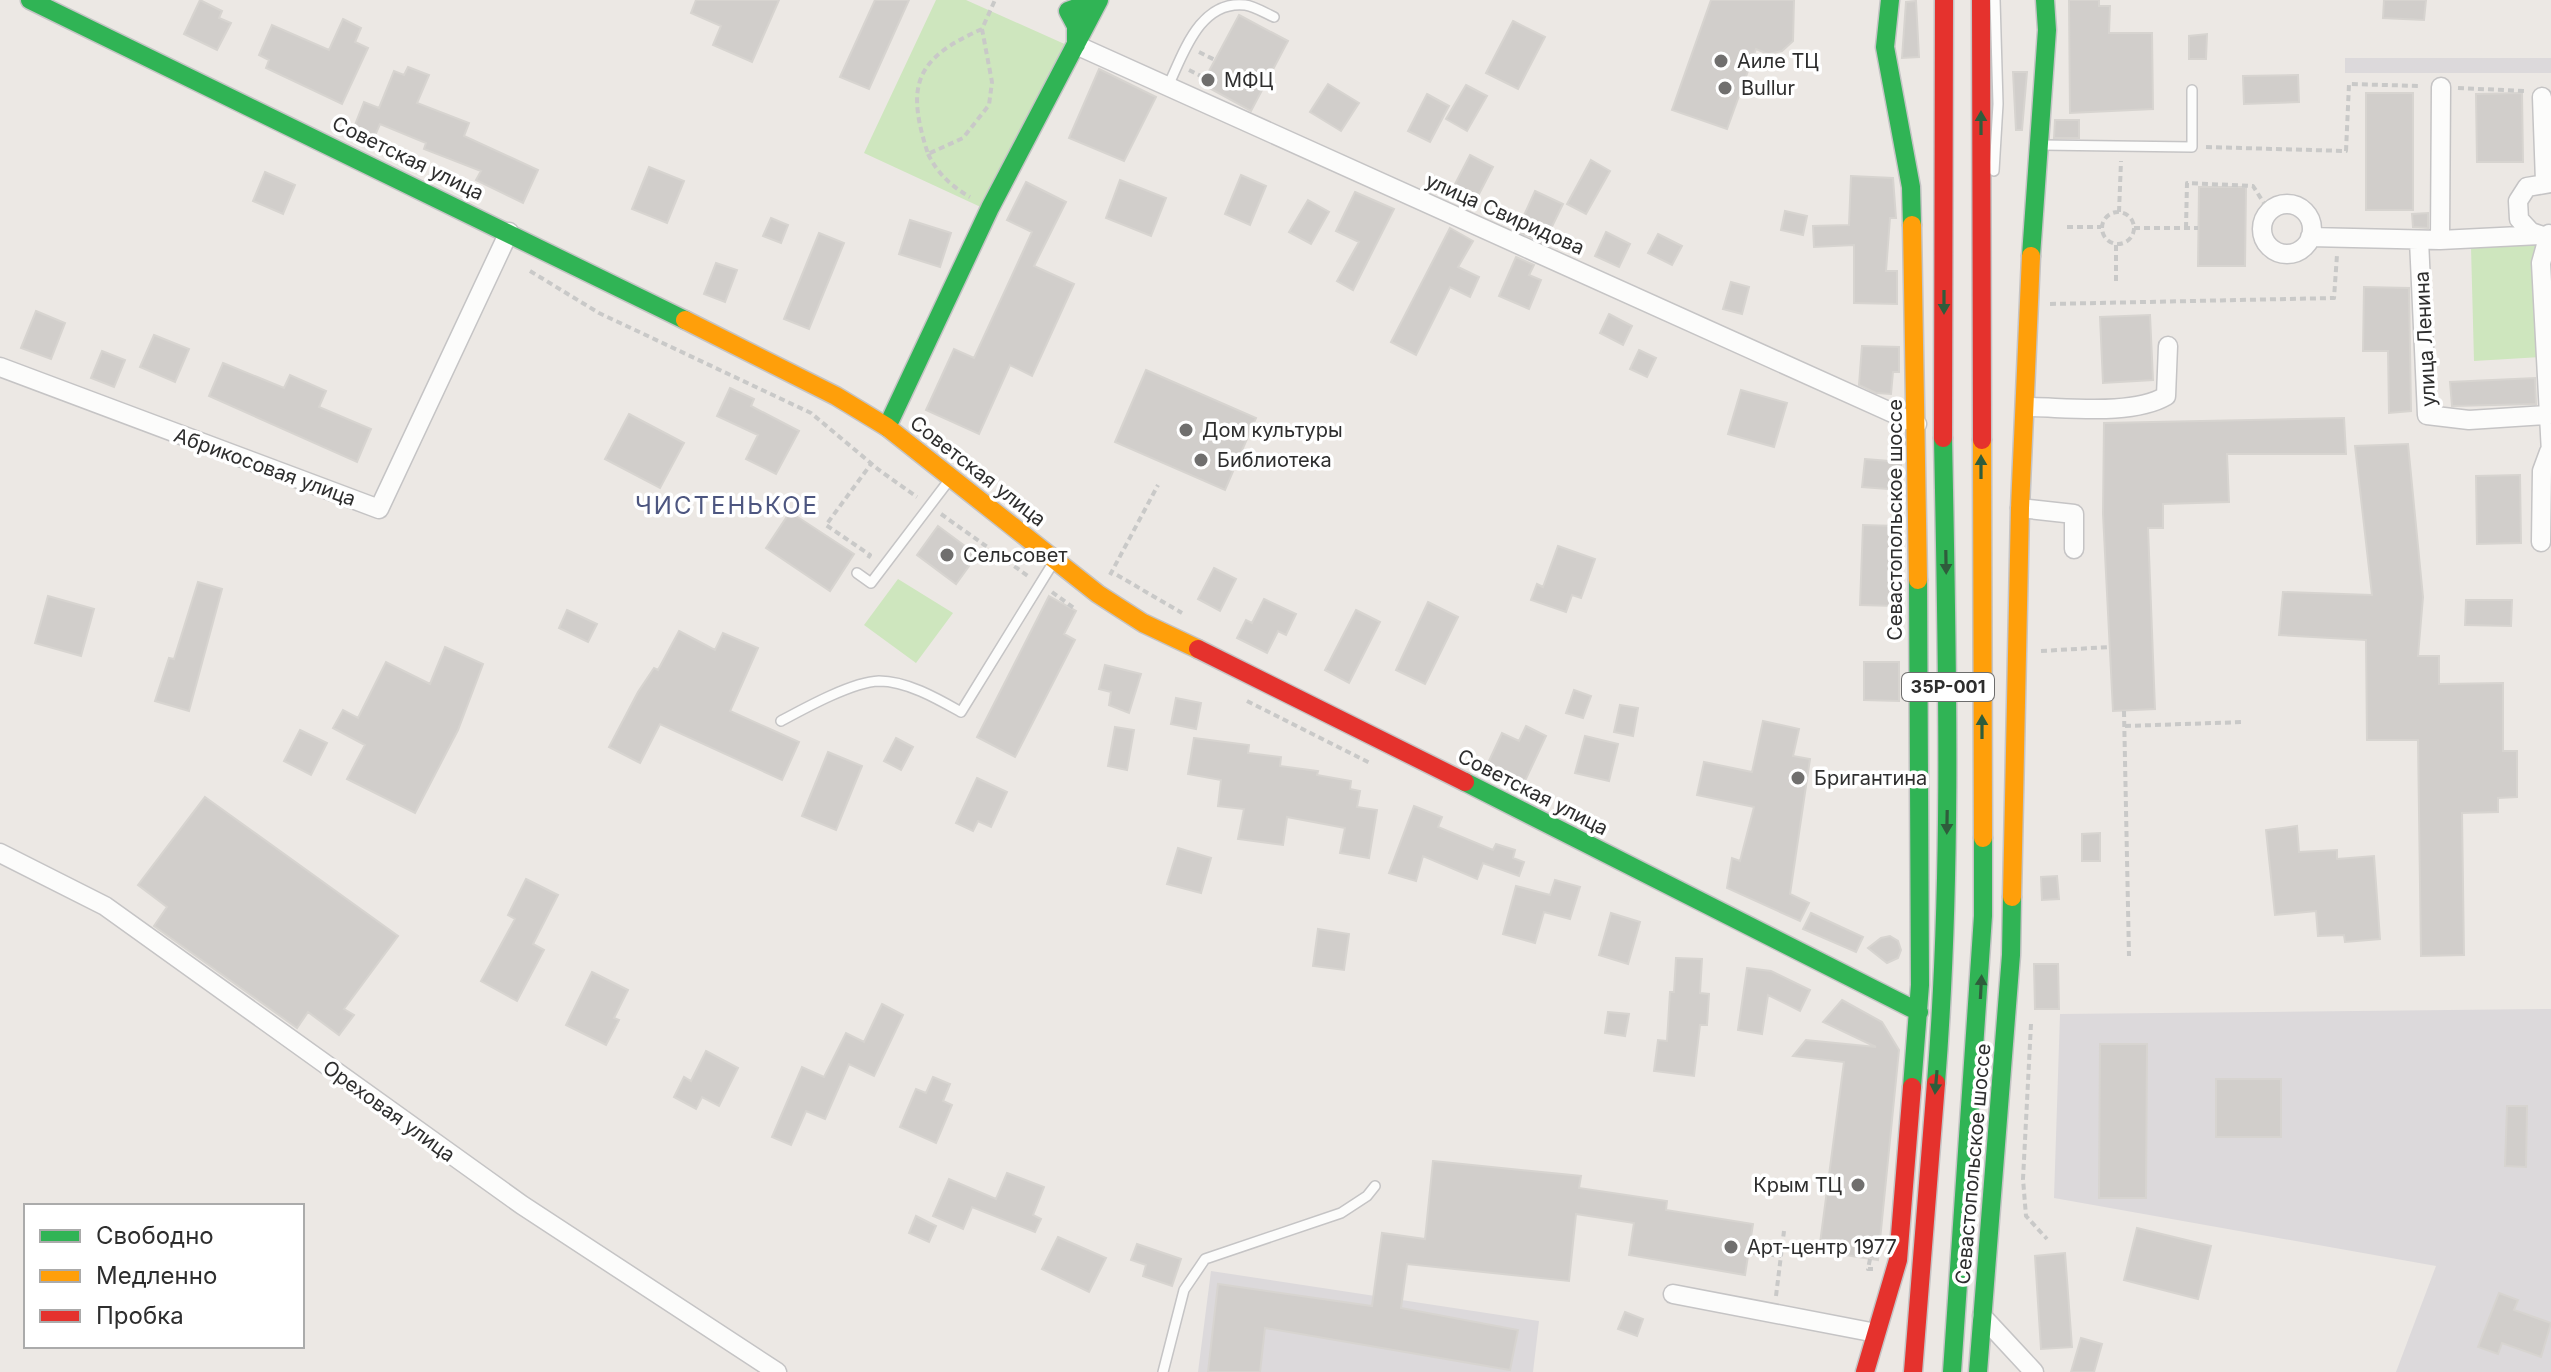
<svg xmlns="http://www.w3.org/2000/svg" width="2551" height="1372" viewBox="0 0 2551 1372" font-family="Inter,sans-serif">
<rect width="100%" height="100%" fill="#ece8e4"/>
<path fill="#dcd9db" d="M2345,58H2551V73H2345Z
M2551,1009V1372H2396L2436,1266L2054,1198L2060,1014Z
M1211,1271L1539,1321L1533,1372H1198Z"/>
<path fill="#cee6be" d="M936,0H966L1069,46L985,209L864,153Z
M2536,243L2541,357L2474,361L2471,247Z
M898,579L953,613L916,663L864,625Z"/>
<path fill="#d1cecb" stroke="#d7d4d0" stroke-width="2" d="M200,0L222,11L219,18L231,23L217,50L184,34Z
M696,0H779L752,62L713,45L721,26L691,13Z
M875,0H909L869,89L840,77Z
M1711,0H1794L1793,41L1782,51L1768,54L1756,49L1727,129L1672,110Z
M2069,0H2099V6H2110L2109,33H2152L2153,109L2070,113Z
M2384,0H2426L2424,20L2383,18Z
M1916,1L1919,57L1902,58L1906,2Z
M1239,15L1288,41L1251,111L1202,84Z
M343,19L361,28L355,42L368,48L342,104L266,68L269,60L259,55L272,25L329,50Z
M1513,21L1545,37L1518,89L1486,73Z
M2207,34L2206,59H2189V36Z
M408,67L429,75L417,103L469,123L464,136L538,170L523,203L476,180L481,171L424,149L426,143L380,124L374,138L353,130L364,102L379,108L394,71L404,75Z
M1099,69L1156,97L1124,161L1069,138Z
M2013,72H2027L2022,130H2016Z
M2298,75L2299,102L2244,104L2243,76Z
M1328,84L1359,103L1341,131L1310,112Z
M1466,85L1487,96L1467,131L1446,119Z
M2366,93H2413V210H2366Z
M2522,93L2523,162H2477L2476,94Z
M1427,94L1449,106L1430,142L1408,131Z
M2055,120H2079V138H2054Z
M1470,155L1493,167L1477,198L1454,186Z
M1591,160L1610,171L1586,214L1567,204Z
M649,167L684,181L667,223L632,209Z
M265,172L295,185L283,214L253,201Z
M1241,175L1266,186L1250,225L1225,214Z
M1851,176L1893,178L1896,218H1890L1886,271H1897V304L1854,303V245L1814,247L1813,226L1849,225Z
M1120,180L1166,198L1151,236L1106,218Z
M1026,182L1066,202L1034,266L1074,284L1032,376L1010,365L979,434L926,410L954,349L974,358L1032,232L1007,220Z
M2199,187H2246L2245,266H2198Z
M1535,191L1563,204L1544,243L1517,231Z
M1355,192L1394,209L1353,290L1337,281L1359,242L1336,231Z
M1308,200L1329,212L1311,244L1289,232Z
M1785,211L1807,216L1803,235L1781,230Z
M2428,213V228L2413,227L2412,214Z
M771,218L788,225L781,243L763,236Z
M910,220L951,233L940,267L899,254Z
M1450,228L1473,241L1458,267L1479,277L1470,297L1450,287L1416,355L1391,342Z
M1606,232L1630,244L1619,267L1595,256Z
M819,233L844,243L809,329L784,319Z
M1658,234L1682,246L1672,265L1648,253Z
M1516,257L1534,265L1529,275L1541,280L1529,309L1499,296Z
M716,263L737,270L725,302L704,294Z
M1731,282L1749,287L1742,314L1723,309Z
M2364,287L2409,288L2411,411L2389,413L2388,351H2363Z
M36,311L65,323L51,359L21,348Z
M1609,314L1632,326L1623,345L1600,333Z
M2150,315L2153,380L2103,383L2100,317Z
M154,335L189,349L175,382L140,367Z
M1862,346L1899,347V372H1893L1891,394L1876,393L1859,385Z
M1639,350L1656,358L1647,377L1630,369Z
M102,351L125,360L114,387L91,378Z
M223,363L284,388L290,375L326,391L319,407L371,429L357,462L209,396Z
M1146,370L1256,418L1225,490L1115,442Z
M2535,378L2536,404L2452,406L2450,382Z
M730,388L754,399L751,406L799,431L776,474L746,459L758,435L717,416Z
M1741,390L1787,403L1774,447L1728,434Z
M629,414L684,443L660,488L605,459Z
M2344,418L2346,454H2227L2229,502L2163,504V528H2148L2155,709L2113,711L2103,514L2104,423Z
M2408,444L2423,597L2418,656H2439V684L2503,683V751H2517V797L2498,798V812L2462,813L2464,955L2421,956L2418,740H2367L2366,640L2279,635L2283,592L2372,595L2355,446Z
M1865,459L1901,462V490L1862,487Z
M2520,475L2521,543L2477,544L2476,476Z
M790,512L854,554L830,591L766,548Z
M1863,525L1897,526L1895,606L1860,605Z
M938,526L977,555L956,584L917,555Z
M1558,546L1595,559L1581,598L1572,595L1566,612L1531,600L1537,584L1543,587Z
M1214,568L1236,579L1220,611L1198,599Z
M198,582L222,589L189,711L155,701L169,658L174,659Z
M48,596L94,609L81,656L35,643Z
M1049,596L1076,611L1064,634L1075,640L1015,757L977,737Z
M1264,599L1296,614L1286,635L1278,631L1267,653L1237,638L1246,620L1252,623Z
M2466,600H2512L2511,626L2465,625Z
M1428,602L1458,617L1425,684L1396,670Z
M567,610L597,624L588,642L559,628Z
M1356,610L1380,622L1349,683L1325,670Z
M679,631L715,650L723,633L758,648L730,711L799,742L782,780L660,724L640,763L609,747L638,692L654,668L658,670Z
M445,647L483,664L458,730L415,813L347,779L365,745L333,728L343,710L358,718L386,662L430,684Z
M1864,662H1899V701L1864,700Z
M1105,665L1141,674L1129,713L1109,705L1111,692L1099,689Z
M1574,690L1591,696L1583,718L1566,713Z
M1176,698L1201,703L1196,729L1171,724Z
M1620,705L1638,708L1633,736L1614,732Z
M1763,721L1799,729L1793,756L1810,759L1790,894L1809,903L1800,921L1727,888L1732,858L1740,861L1754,807L1697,795L1704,762L1752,772Z
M1526,726L1546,736L1525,781L1488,763L1502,733L1519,741Z
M1115,727L1134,730L1127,770L1108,766Z
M300,730L327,743L311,775L284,761Z
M1585,736L1618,744L1609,781L1575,773Z
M896,738L913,747L901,770L884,761Z
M1194,738L1249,745L1248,753L1281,757L1280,766L1318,771L1317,775L1351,781L1350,789L1360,791L1357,807L1377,810L1369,858L1340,853L1345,828L1287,817L1283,845L1238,839L1244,809L1218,806L1221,780L1188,774Z
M828,752L862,766L836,830L802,816Z
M977,778L1007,792L991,827L978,821L973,831L956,823Z
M205,797L398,936L344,1009L354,1015L339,1035L308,1012L297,1028L154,926L167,907L138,885Z
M1414,806L1442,817L1438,827L1493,850L1496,844L1515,850L1513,858L1524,862L1519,876L1483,863L1477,879L1423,856L1416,881L1389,873Z
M2297,826L2299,852L2337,850V859L2374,856L2380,939L2345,942L2344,935L2318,936L2316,911L2275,915L2266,830Z
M2100,833V861H2082V834Z
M1178,848L1211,858L1201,893L1167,884Z
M2057,876L2059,899L2042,900L2041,877Z
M526,879L558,895L533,944L544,950L517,1001L481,981L515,919L508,915Z
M1555,880L1580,887L1570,919L1544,912L1535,943L1503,934L1516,886L1550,895Z
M1611,913L1640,922L1628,964L1599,955Z
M1811,913L1863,937L1856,952L1803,929Z
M1318,929L1349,934L1344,970L1313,966Z
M1890,936L1898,941L1901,950L1898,958L1887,963L1868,948L1881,938Z
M1676,958L1702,959L1700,993L1709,994L1707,1025H1700L1694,1076L1654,1071L1658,1040L1667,1041L1670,992H1674Z
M2034,964H2058L2059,1009H2035Z
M1747,968L1771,971L1810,990L1800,1011L1768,995L1762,1034L1738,1030Z
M592,972L628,990L614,1018L619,1020L606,1045L566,1025Z
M1842,1000L1882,1022L1899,1050L1878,1260L1819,1251L1844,1062L1793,1056L1806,1040L1876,1047L1823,1022Z
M882,1004L903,1015L874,1076L849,1064L825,1119L806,1111L791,1145L772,1137L802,1067L824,1077L846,1033L864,1042Z
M1608,1012L1629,1014L1625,1036L1605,1033Z
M2100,1044H2147L2146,1198H2099Z
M706,1051L738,1068L719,1106L702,1097L696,1109L674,1097L684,1077L691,1081Z
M933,1077L950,1084L943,1101L952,1105L936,1143L900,1127L916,1089L926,1093Z
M2216,1079H2281V1137H2216Z
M2507,1106H2527L2526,1167L2505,1166Z
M1433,1161L1581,1176L1579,1188L1667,1201L1666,1210L1753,1224L1745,1275L1629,1255L1634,1223L1576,1214L1569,1281L1407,1264L1401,1308L1518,1330L1510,1370L1265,1328L1260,1372H1208L1218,1284L1372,1306L1382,1233L1425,1239Z
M1007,1173L1044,1187L1033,1215L1041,1219L1035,1232L972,1207L963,1229L933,1216L949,1179L996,1199Z
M916,1216L936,1226L929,1242L909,1233Z
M2137,1228L2211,1246L2198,1299L2124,1280Z
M1058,1237L1106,1258L1089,1292L1042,1269Z
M1137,1244L1181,1259L1172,1286L1143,1276L1146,1265L1131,1260Z
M2065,1253L2072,1347L2041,1349L2035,1256Z
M2499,1293L2518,1300L2514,1310L2551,1323L2541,1357L2502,1343L2498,1354L2478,1347Z
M1625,1312L1643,1319L1637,1336L1618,1329Z
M2081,1338L2102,1344L2094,1372H2071Z"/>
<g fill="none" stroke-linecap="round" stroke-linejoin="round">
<defs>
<path id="lane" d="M1168,86C1183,55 1199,0 1245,5C1254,6 1265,13 1274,17
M2041,145L2192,147V90
M1994,171L1998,104L1995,0
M857,573L871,583L950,479
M781,721C805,708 852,682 879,681C907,681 938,699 961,712L1053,563
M1163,1372L1184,1290L1205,1259L1341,1213L1367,1196L1375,1186"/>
<path id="street" d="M1076,45L1917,424
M2542,97L2545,182
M2262 229a25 25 0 1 1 50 0a25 25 0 1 1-50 0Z
M2549,234L2541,263L2551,453
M2540,235L2531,232L2519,219L2518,201L2527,187L2551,183
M2310,237L2440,240L2540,235
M2419,240L2427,415L2469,420L2547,415
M2440,240L2441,87
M0,367L379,509L509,232
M2025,407C2065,407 2132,416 2166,396L2168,346
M2020,508L2074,514V549
M2541,542L2542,471L2549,452
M0,853L105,906L522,1205L777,1372
M1673,1294L1876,1333
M1982,1316L2034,1372"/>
<path id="fast" d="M30,0L685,320
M1890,0L1885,47L1911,187L1912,225
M1076,45V26L1068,11L1097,0
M2031,256L2047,30L2045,0
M887,427L990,208L1099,0
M1465,782L1919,1012
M1936,1083C1953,868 1947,653 1943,438
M1912,1087L1920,985L1918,580
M1952,1372L1983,916V838
M1978,1372L2011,955L2012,897"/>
<path id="slow" d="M1912,225L1918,580
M685,320L836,396L887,427L1098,594L1143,623L1198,649
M1982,440L1983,838
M2012,897L2020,508L2031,256"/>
<path id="jam" d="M1981,0L1982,440
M1943,438L1944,0
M1198,649L1465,782
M1865,1372L1898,1260L1912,1087
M1913,1372L1936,1083"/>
</defs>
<use href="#lane" stroke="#c5c4c5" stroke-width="12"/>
<use href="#street" stroke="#c5c4c5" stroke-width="21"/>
<use href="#fast" stroke="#c5c4c5" stroke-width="21"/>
<use href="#slow" stroke="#c5c4c5" stroke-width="21"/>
<use href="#jam" stroke="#c5c4c5" stroke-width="21"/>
<path stroke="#c9c9c8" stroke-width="4" stroke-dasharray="6 4" stroke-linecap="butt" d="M982,29C914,59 906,86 928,154L963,138L989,105L992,82L982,29L995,0
M1199,52L1215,60
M1189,70L1205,78
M2458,88L2525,91
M2206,147L2346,151L2349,84L2421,86
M928,154C938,174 951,186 970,197
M2102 228a16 16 0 1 1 32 0a16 16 0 1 1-32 0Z
M2119,212L2121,161
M2067,227H2101
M2134,228H2198
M2186,228L2187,183L2253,186L2269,211
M530,271L599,313L811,413L879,470L917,497
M2116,281V245
M2050,304L2334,298L2337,255
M941,514L1028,576
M868,558L870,555L826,525L871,464
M1110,575L1158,485
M1117,575L1182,613
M1052,592L1074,608
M2041,651L2110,647
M1247,701L1372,764
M2124,711L2129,956
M2125,726L2244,722
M2031,1024L2023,1179L2026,1216L2047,1239
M1749,1252L1781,1256
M1870,1259L1868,1269H1873
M1776,1296L1784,1231"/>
<use href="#lane" stroke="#fcfcfb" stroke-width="9"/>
<use href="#street" stroke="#fcfcfb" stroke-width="18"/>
<use href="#fast" stroke="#30b455" stroke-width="18"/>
<use href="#slow" stroke="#ff9f0a" stroke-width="18"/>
<use href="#jam" stroke="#e5322d" stroke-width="18"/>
</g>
<defs><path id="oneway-solid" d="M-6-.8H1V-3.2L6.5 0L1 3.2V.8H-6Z" transform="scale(2)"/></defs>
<g fill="#2f5d3c">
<use href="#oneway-solid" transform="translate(1981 123) rotate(-90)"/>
<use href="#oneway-solid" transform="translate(1944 302) rotate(90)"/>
<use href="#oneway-solid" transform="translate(1981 467) rotate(-90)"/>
<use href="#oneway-solid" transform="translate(1946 562) rotate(89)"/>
<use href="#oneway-solid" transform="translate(1982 727) rotate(-90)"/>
<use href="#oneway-solid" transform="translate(1947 822) rotate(91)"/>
<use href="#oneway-solid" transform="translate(1981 987) rotate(-87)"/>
<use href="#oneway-solid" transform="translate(1936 1082) rotate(95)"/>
</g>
<g fill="#706f6e" stroke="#fff" stroke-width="3">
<circle cx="1721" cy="61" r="8"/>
<circle cx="1208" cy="80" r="8"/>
<circle cx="1725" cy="88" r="8"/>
<circle cx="1186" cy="430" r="8"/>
<circle cx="1201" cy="460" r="8"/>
<circle cx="947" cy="555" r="8"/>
<circle cx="1798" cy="778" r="8"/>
<circle cx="1858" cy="1185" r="8"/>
<circle cx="1731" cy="1247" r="8"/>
</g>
<g text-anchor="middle" stroke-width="7" stroke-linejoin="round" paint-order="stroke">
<rect fill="#fff" stroke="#6d6d6d" stroke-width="2" x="1902" y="673" width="92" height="28" rx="6"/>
<g font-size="18" font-weight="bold" fill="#2e2e2e">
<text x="1948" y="693">35Р-001</text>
</g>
<g font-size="20" fill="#2e2e2e" stroke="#fff" text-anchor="start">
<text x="1737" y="68">Аиле ТЦ</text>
<text x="1224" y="87">МФЦ</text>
<text x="1741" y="95">Bullur</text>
<text x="1202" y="437">Дом культуры</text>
<text x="1217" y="467">Библиотека</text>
<text x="963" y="562">Сельсовет</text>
<text x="1814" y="785">Бригантина</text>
<text x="1842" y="1192" text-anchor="end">Крым ТЦ</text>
<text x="1747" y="1254">Арт-центр 1977</text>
</g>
<g font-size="20" fill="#2e2e2e" stroke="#fff">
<text transform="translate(408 158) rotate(26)" y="7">Советская улица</text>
<text transform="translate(1505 214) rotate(24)" y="7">улица Свиридова</text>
<text transform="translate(2425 339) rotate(-93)" y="7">улица Ленина</text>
<text transform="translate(265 467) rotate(20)" y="7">Абрикосовая улица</text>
<text transform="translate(978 471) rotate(38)" y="7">Советская улица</text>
<text transform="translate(1895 520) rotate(-90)" y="7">Севастопольское шоссе</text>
<text transform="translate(1533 792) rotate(27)" y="7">Советская улица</text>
<text transform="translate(389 1111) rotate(36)" y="7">Ореховая улица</text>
<text transform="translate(1973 1164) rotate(-85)" y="7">Севастопольское шоссе</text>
</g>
<g font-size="24" letter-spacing="2" fill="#4d5680" stroke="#fff">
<text x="727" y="514">ЧИСТЕНЬКОЕ</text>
</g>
</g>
<rect x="24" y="1204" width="280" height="144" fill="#ffffff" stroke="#ababab" stroke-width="2"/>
<rect x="40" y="1230" width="40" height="12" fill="#30b455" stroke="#ababab" stroke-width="2"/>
<text x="96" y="1244" font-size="24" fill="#2e2e2e">Свободно</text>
<rect x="40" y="1270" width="40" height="12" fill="#ff9f0a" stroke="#ababab" stroke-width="2"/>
<text x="96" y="1284" font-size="24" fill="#2e2e2e">Медленно</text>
<rect x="40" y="1310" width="40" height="12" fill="#e5322d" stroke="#ababab" stroke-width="2"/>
<text x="96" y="1324" font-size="24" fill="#2e2e2e">Пробка</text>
</svg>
